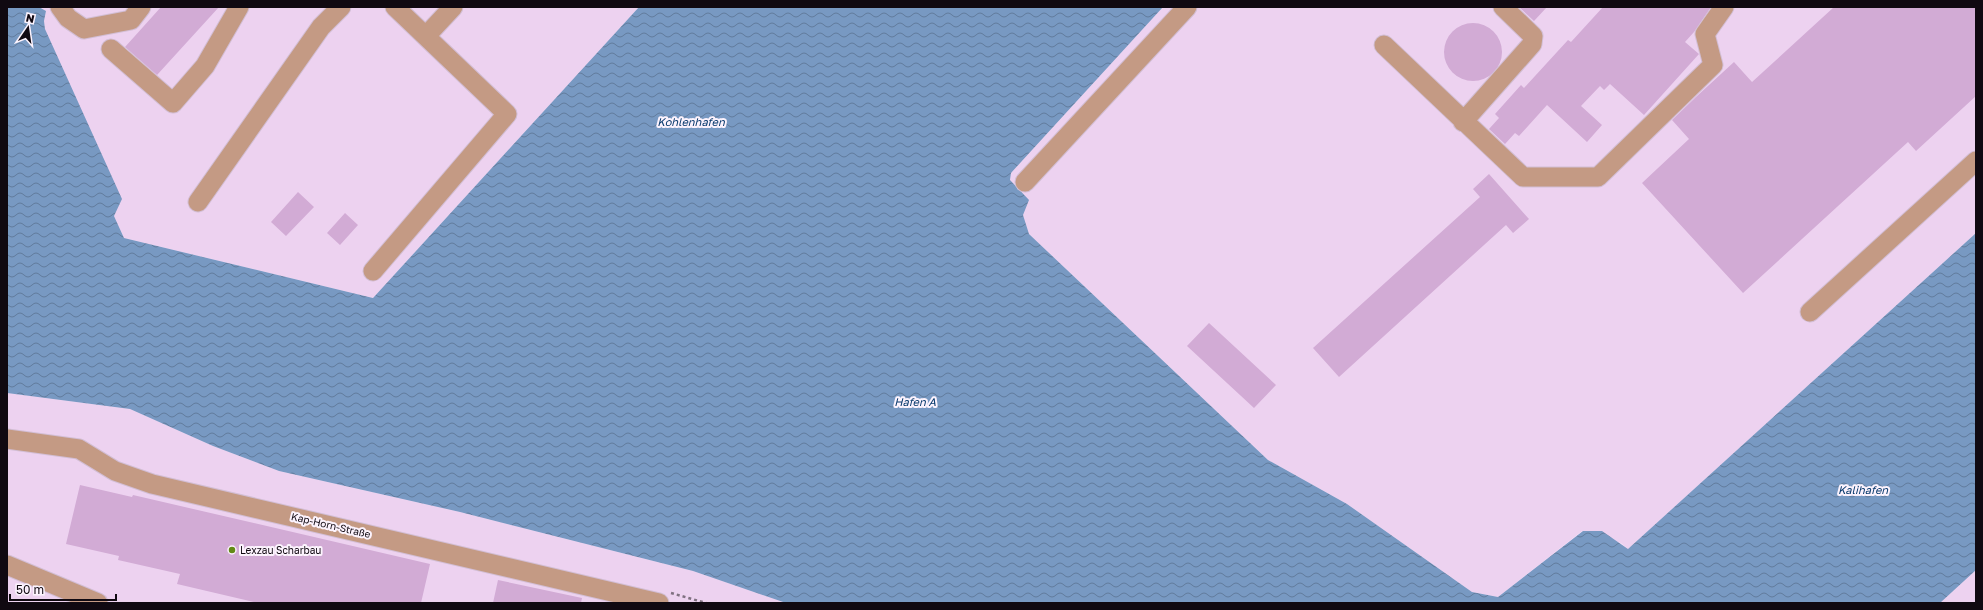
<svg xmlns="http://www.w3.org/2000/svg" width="1983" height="610" viewBox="0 0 1983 610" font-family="'Golos Text',sans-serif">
<defs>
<pattern id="water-waves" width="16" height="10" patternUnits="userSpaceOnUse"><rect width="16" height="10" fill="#7899c2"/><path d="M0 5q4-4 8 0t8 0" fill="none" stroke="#617b9c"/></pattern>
</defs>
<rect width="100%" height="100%" fill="#f7e1f9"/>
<path fill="#edd2f0" d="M39,7H639L373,298L124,238L114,216L45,29L44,21L46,11Z
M1163,7H1976V233L1628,549L1621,543L1582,531L1498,597L1472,592L1347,504L1268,460L1029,234L1010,180L1011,173Z
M7,393L130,409L213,446L279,471L460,512L693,571L786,603H7Z
M1976,570V603H1940Z"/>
<path fill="url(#water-waves)" d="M7,7H39L46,11L44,21L45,29L122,199L114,216L124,238L373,298L639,7H1163L1011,173L1010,180L1029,200L1023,215L1029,234L1268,460L1347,504L1472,592L1498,597L1583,531H1602L1628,549L1976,233V570L1940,603H786L693,571L460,512L279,471L213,446L130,409L7,393Z"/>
<path fill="#d2abd5" d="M161,7H219L157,75L125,47Z
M1519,7H1547L1534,21Z
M1603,7H1711L1694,32L1685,42L1699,54L1644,115L1610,84L1604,90L1600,86L1581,106L1602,125L1587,142L1547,105L1519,136L1515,133L1505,144L1489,129L1499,118L1495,114L1521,85L1524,88L1568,40L1571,42Z
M1834,7H1976V96L1916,151L1908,142L1743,293L1642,183L1689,139L1672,120L1697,96L1734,62L1752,82Z
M1444 52a29 29 0 1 1 58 0a29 29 0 1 1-58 0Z
M1489,174L1529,219L1513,233L1506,225L1339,377L1313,348L1480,197L1473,189Z
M298,192L314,207L286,236L271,222Z
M345,213L358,225L340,245L327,233Z
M1209,323L1276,385L1254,408L1187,346Z
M80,485L132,497L133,495L430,564L421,603H258L177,584L180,574L118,560L119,556L66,544Z
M498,580L582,598L581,603H493Z"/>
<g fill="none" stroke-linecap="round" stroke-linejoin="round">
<defs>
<path id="minor" d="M60,7L68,18L84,29L131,20L141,7
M426,36L453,7
M1384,45L1523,177H1598L1713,65L1705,34L1724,7
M111,49L173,103L205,66L239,7
M1463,122L1532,44L1533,36L1503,7
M1025,182L1187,7
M198,202L321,27L341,7
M373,271L507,114L395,7
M1810,312L1976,161
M7,439L79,449L115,471L152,484L659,603
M7,565L98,603"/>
</defs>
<use href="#minor" stroke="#d2bed4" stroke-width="21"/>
<path stroke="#807181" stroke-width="2.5" stroke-dasharray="3 3" stroke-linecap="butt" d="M671,593L706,603"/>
<use href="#minor" stroke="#c49a84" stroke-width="19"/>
</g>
<circle fill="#628a16" stroke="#fcf3fd" stroke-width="1.5" cx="232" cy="550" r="4"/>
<g text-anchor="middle" stroke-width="4" stroke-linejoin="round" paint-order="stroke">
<g font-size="10" fill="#100911" stroke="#fcf3fd">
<text transform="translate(331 525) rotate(13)" y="4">Kap-Horn-Straße</text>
</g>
<g font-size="10" fill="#100911" stroke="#fcf3fd" text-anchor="start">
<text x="240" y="554">Lexzau Scharbau</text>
</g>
<g font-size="11" font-style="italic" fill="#0a3b6e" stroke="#fcf3fd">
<text x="691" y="126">Kohlenhafen</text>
<text x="915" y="406">Hafen A</text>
<text x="1863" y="494">Kalihafen</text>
</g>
</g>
<rect width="1983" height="610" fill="none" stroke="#100911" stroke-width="16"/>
<g transform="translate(28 28) rotate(13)" stroke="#fcf3fd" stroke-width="3" paint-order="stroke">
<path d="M0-3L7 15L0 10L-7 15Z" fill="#100911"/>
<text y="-6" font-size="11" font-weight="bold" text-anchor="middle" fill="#100911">N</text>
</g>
<path d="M10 594v6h106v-6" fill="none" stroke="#100911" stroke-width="2"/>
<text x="16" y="594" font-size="12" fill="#100911" stroke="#fcf3fd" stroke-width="3" paint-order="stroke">50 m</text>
</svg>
